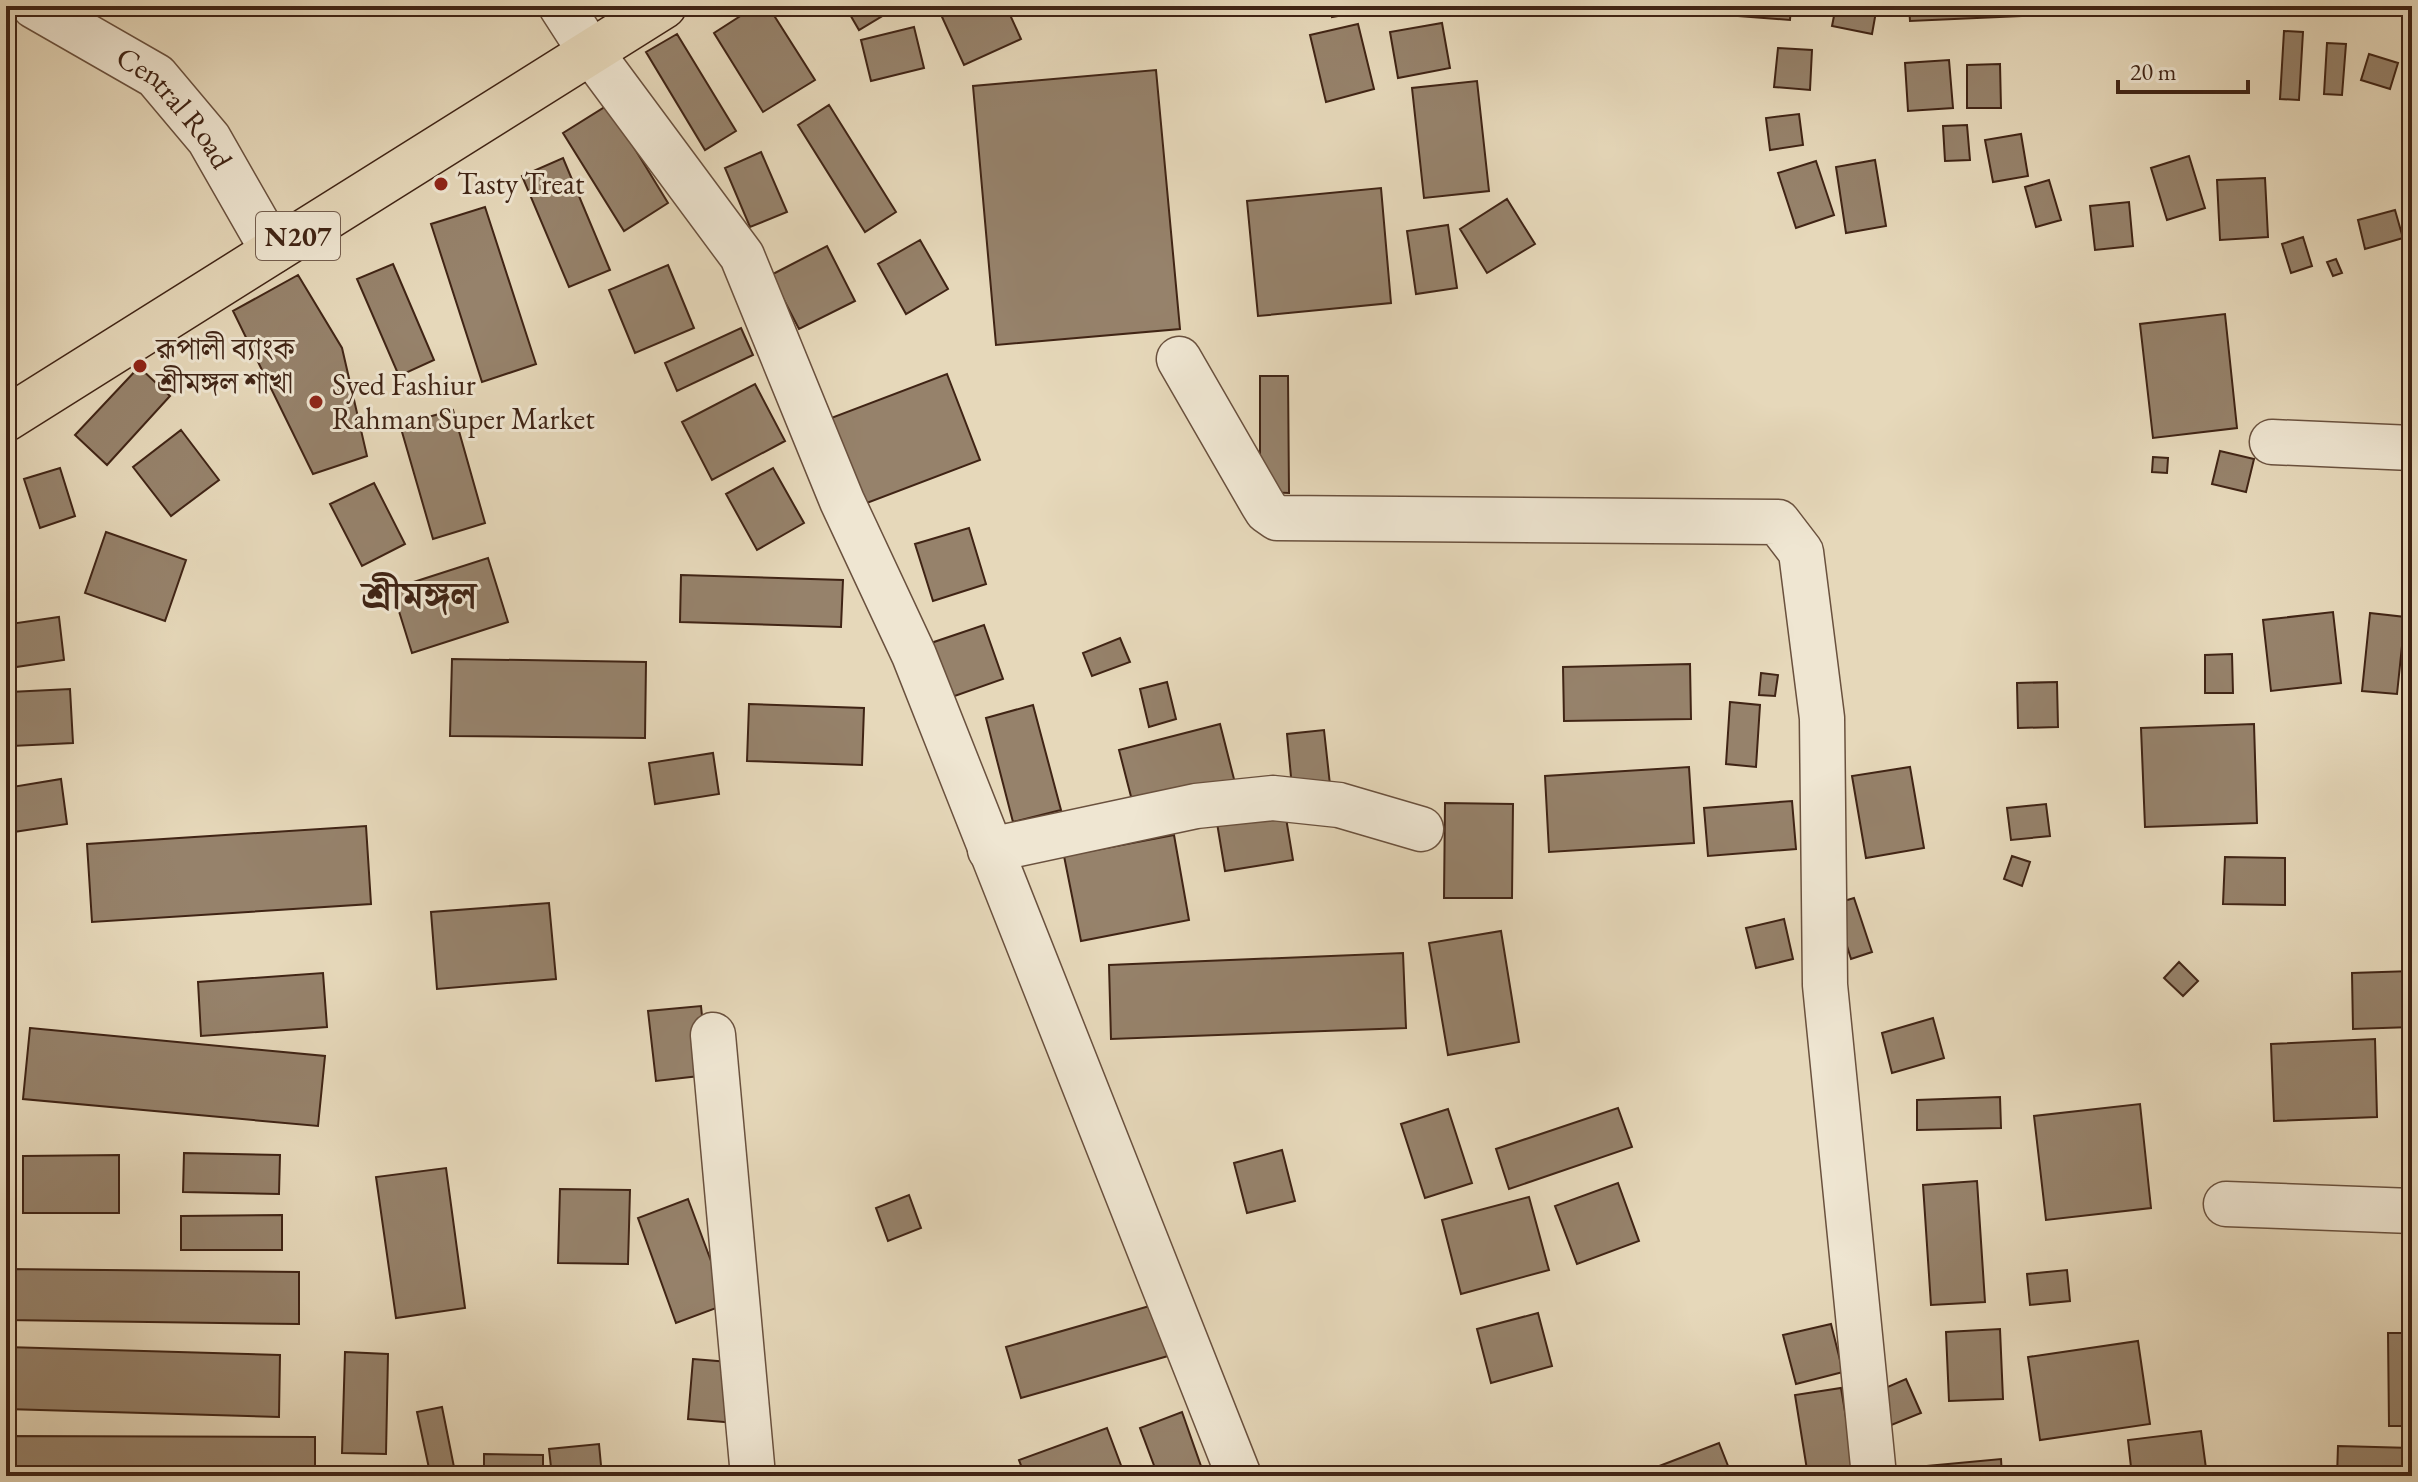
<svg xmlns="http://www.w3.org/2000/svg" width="2418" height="1482" viewBox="0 0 2418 1482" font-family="'EB Garamond','Noto Serif Bengali',serif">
<rect width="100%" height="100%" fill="#e6d8ba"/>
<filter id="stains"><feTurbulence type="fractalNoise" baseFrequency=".0025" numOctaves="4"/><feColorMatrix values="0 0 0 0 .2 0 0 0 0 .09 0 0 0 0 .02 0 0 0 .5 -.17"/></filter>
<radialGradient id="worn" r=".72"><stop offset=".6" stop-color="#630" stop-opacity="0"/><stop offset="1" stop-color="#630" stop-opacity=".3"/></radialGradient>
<path fill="#96826b" stroke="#402415" stroke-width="2" d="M756,6H768L815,80L763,112L714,33Z
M845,6H899L859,30Z
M937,6H1006L1021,39L964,65Z
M1330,6H1394L1332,17Z
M1727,6H1791L1790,20L1726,15Z
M1836,6H1877L1872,34L1832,26Z
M1909,6H2020L2021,16L1910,21Z
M1442,23L1450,68L1398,78L1390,32Z
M1358,24L1374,89L1326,102L1310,35Z
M914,27L924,68L871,81L861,40Z
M2284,31L2303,32L2299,100L2280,99Z
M677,34L736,131L705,150L646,52Z
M2327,43L2346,44L2342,95L2324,94Z
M1778,48L1812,50L1810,90L1774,87Z
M2369,54L2398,63L2390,89L2361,80Z
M1949,60L1953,108L1908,111L1905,63Z
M2000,64L2001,108H1967V65Z
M1156,70L1180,329L996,345L973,86Z
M1477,81L1489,191L1424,198L1412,88Z
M608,105L668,203L624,231L563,133Z
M829,105L896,212L865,232L798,125Z
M1799,114L1803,145L1770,150L1766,118Z
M1967,125L1970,160L1945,161L1943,126Z
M2021,134L2028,176L1993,182L1985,140Z
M761,152L787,212L750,227L725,168Z
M2189,156L2205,208L2167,220L2151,168Z
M563,158L610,270L569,287L522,176Z
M1875,160L1886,226L1846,233L1836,167Z
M1816,161L1834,215L1796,228L1778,173Z
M2265,178L2268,237L2220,240L2217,180Z
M2049,180L2061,220L2036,227L2025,187Z
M1381,188L1391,303L1258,316L1247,201Z
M1507,199L1535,244L1487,273L1460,229Z
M2129,202L2133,246L2095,250L2090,206Z
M485,207L536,364L482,382L431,224Z
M2395,210L2403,238L2365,249L2358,220Z
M1448,225L1457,288L1416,294L1407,231Z
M2303,237L2312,266L2291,273L2282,244Z
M920,240L948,289L906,314L878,264Z
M827,246L855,301L799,329L771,275Z
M2336,259L2342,273L2333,276L2327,262Z
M393,264L434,360L399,376L357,279Z
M668,265L694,328L635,353L609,290Z
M298,275L342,348L367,456L313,474L233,311Z
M2225,314L2237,428L2153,438L2140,324Z
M741,328L753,355L677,391L665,363Z
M139,367L170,396L107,465L75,435Z
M947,374L980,460L851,509L818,423Z
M1260,376H1288L1289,493L1260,492Z
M755,384L785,441L712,480L682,422Z
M453,410L485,523L433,539L400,425Z
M181,430L219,480L171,516L133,467Z
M2220,451L2254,459L2246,492L2212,484Z
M2153,457L2168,458L2167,473L2152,472Z
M60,468L75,516L40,528L24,479Z
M773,468L804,523L757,550L726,494Z
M374,483L405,544L362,566L330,504Z
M969,528L986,584L933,601L915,544Z
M106,532L186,560L165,621L85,593Z
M488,558L508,622L412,653L392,589Z
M681,575L843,580L841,627L680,622Z
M2333,612L2341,683L2271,691L2263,620Z
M2370,613L2405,617L2397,694L2362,691Z
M59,617L64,660L16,667L10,624Z
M984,625L1003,679L949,698L931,643Z
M1120,638L1130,662L1092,676L1083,653Z
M2232,654L2233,693H2205V655Z
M452,659L646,662L645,738L450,736Z
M1690,664L1691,719L1564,721L1563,667Z
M1761,673L1778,675L1775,696L1759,695Z
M1167,682L1176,719L1149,727L1140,689Z
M2057,682L2058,727L2018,728L2017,683Z
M70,689L73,743L12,746L10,692Z
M1730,702L1760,705L1756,767L1726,764Z
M749,704L864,708L862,765L747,761Z
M1033,705L1061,810L1013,822L986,718Z
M1220,724L1236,787L1135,812L1119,750Z
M2254,724L2257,823L2145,827L2141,728Z
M1324,730L1331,794L1293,798L1287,734Z
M713,753L719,794L655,804L649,763Z
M1689,767L1694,843L1549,852L1545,776Z
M1910,767L1924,848L1866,858L1852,776Z
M61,779L67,824L7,833L6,788Z
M1792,801L1796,849L1708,856L1704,808Z
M1445,803L1513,804L1512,898H1444Z
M2046,804L2050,836L2011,840L2007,808Z
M1284,806L1293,860L1225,871L1216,817Z
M366,826L371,904L92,922L87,844Z
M1174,835L1189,920L1081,941L1064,856Z
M2012,856L2030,862L2022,886L2004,879Z
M2225,857L2285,858V905L2223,904Z
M1854,898L1872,952L1851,959L1834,904Z
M549,903L556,979L437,989L431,912Z
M1784,919L1793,959L1756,968L1746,928Z
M1501,931L1519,1042L1448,1055L1429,943Z
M1403,953L1406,1028L1111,1039L1109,965Z
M2179,962L2198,981L2183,996L2164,978Z
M2412,971V1027L2353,1029L2352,973Z
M323,973L327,1027L201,1036L198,982Z
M701,1006L708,1075L656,1081L648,1011Z
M1933,1018L1944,1058L1892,1073L1882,1033Z
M30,1028L325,1056L318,1126L23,1099Z
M2375,1039L2377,1117L2274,1121L2271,1044Z
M2000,1097L2001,1128L1917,1130V1100Z
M2140,1104L2151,1208L2046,1220L2034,1116Z
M1618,1108L1632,1147L1509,1189L1496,1149Z
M1448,1109L1472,1183L1425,1198L1401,1124Z
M1282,1150L1295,1201L1247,1213L1234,1163Z
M184,1153L280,1155L279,1194L183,1192Z
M119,1155V1213H23V1156Z
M446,1168L465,1308L396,1318L376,1177Z
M1977,1181L1985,1302L1931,1305L1923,1185Z
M1618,1183L1639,1241L1577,1264L1555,1206Z
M560,1189L630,1190L628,1264L558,1263Z
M909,1195L921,1228L888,1241L876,1208Z
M1529,1197L1549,1270L1461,1294L1442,1220Z
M688,1199L727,1304L676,1323L638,1218Z
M282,1215V1250H181V1216Z
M6,1269L299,1272V1324L6,1320Z
M2067,1270L2070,1301L2030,1305L2027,1274Z
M1153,1305L1168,1356L1021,1398L1006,1347Z
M1538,1313L1552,1366L1491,1383L1477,1329Z
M1831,1324L1843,1372L1796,1384L1783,1335Z
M2000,1329L2003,1399L1949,1401L1946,1332Z
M2388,1333H2412V1426H2389Z
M2138,1341L2150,1424L2040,1440L2028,1357Z
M6,1347L280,1355L279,1417L6,1409Z
M345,1352L388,1354L386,1454L342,1453Z
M693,1359L741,1363L736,1423L688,1419Z
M1906,1379L1921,1413L1884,1428L1869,1395Z
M1841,1388L1856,1476H1808L1795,1395Z
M442,1407L454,1467L430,1473L417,1412Z
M1182,1412L1202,1469L1182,1476H1158L1140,1428Z
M1107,1428L1125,1476H1025L1019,1460Z
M2201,1431L2207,1476H2132L2128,1440Z
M6,1436L315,1437V1476H6Z
M1719,1443L1732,1476H1637L1636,1475Z
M599,1444L602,1476H552L549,1449Z
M2338,1446L2412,1448V1476H2337Z
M484,1454L543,1455V1476H484Z
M2001,1459L2002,1476H1896L1895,1469Z"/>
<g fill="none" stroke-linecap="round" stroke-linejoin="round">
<defs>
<g id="street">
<path id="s1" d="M34,6L156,76L209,139L273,251"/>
<path d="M561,6L590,51L742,256L842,501L914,655L1239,1476"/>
<path d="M1179,359L1262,503L1267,511L1277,518L1778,522L1801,552L1822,718L1825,985L1874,1476"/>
<path d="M2272,442L2412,448"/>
<path d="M990,850L1196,806L1273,798L1339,805L1421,829"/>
<path d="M713,1035L753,1476"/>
<path d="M2226,1204L2412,1211"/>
</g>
<path id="highway" d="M6,419L664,6"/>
</defs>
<use href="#street" stroke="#6a513e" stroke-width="47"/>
<use href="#highway" stroke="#402415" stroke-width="47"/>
<use href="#street" stroke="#efe6d2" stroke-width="44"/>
<use href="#highway" stroke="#e6d8ba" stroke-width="44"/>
</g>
<g fill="#8f2418" stroke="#efe6d2" stroke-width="3">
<circle cx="441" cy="184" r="8"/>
<circle cx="140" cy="366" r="8"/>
<circle cx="316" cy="402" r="8"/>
</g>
<g text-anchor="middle" stroke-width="6" stroke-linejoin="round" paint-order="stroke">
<rect fill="#efe6d2" stroke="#745e4e" stroke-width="2" x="256" y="212" width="84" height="48" rx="6"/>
<g font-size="28" font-weight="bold" fill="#402415">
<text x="298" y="246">N207</text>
</g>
<g font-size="30" fill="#402415" stroke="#efe6d2">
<text dy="10" stroke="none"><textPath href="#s1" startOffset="176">Central Road</textPath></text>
</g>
<g font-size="30" fill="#402415" stroke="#efe6d2" text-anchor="start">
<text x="457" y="194">Tasty Treat</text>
<text x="156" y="359">রূপালী ব্যাংক<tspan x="156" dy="34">শ্রীমঙ্গল শাখা</tspan></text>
<text x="332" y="395">Syed Fashiur<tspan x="332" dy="34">Rahman Super Market</tspan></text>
</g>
<g font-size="38" font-weight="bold" fill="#402415" stroke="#efe6d2">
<text x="419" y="608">শ্রীমঙ্গল</text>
</g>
</g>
<rect width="2418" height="1482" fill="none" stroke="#e6d8ba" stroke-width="32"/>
<rect x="8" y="8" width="2402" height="1466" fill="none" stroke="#402415" stroke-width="4"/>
<rect x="16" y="16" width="2386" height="1450" fill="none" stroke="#402415" stroke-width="2"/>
<path d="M2118 80v12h130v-12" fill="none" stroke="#402415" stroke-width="4"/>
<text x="2130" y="80" font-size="24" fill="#402415" stroke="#efe6d2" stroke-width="6" paint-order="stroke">20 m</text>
<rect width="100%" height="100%" filter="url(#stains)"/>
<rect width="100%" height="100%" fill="url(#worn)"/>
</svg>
